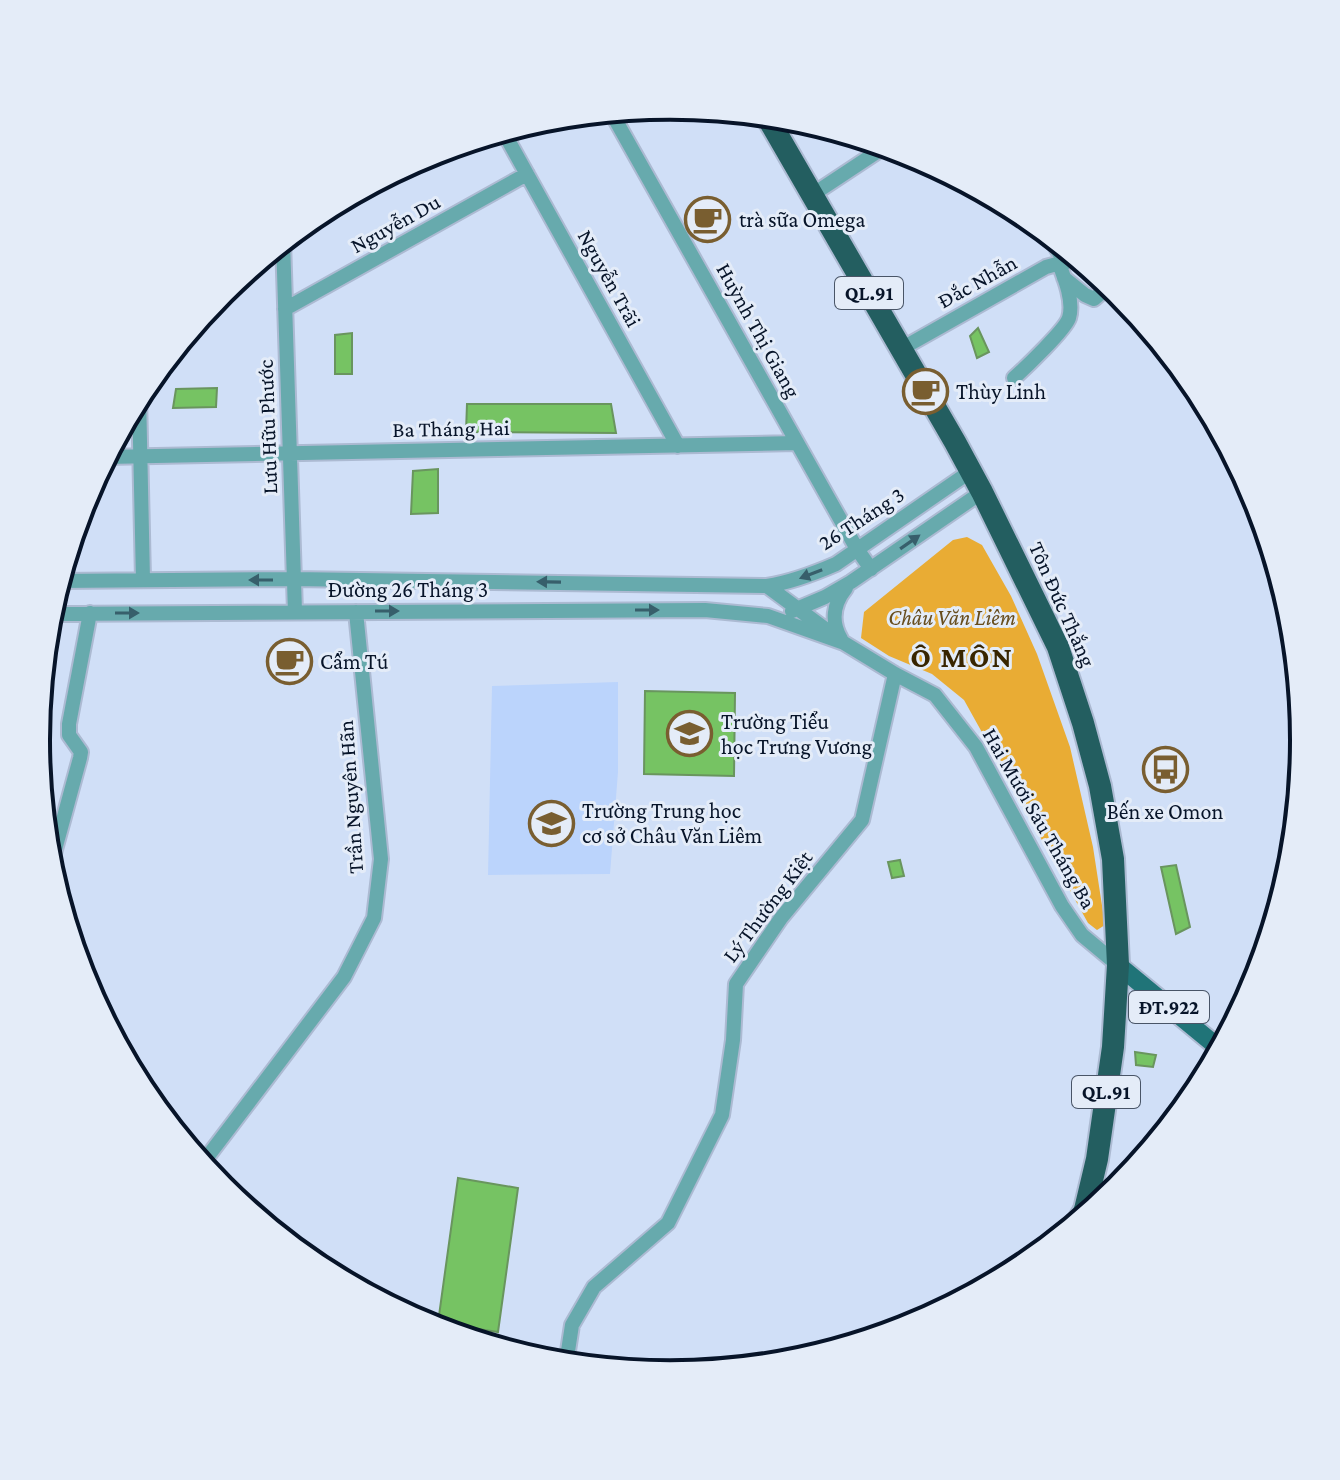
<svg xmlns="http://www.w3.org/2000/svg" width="1340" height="1480" viewBox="0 0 1340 1480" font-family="'Crimson Pro',serif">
<rect width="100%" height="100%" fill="#d0dff7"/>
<path fill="#bbd4fc" d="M618,682V772L610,874L488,875L492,686Z"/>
<path fill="#e9ac34" d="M967,537L982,545L1011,596L1037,654L1070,747L1093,847L1105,925L1097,930L1088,923L964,700L932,674L889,656L861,638L864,612L953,540Z"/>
<path fill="#76c363" stroke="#69955e" stroke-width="2" d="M978,328L989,352L977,358L970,336Z
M352,333V374H335V335Z
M217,388L216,407L173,408L176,389Z
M467,404H611L616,433L466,432Z
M438,469V513L411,514L413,471Z
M645,691L735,693L734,776L644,774Z
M900,860L904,876L892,878L888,862Z
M1176,865L1190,927L1176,934L1161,867Z
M1135,1052L1156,1055L1153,1067L1136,1065Z
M458,1178L518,1188L498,1332L438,1323Z"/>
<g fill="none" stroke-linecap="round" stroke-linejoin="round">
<defs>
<path id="minor" d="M611,112L857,549L871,569
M503,131L678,446
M812,195L886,146
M1049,235L1065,263
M283,241L295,612
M1064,278L1085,295L1094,299L1110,285
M285,309L527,174
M901,349L1046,267L1078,258
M1014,378C1025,368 1065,330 1069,318C1074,302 1065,279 1059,264
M139,395L143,580
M106,457L797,443
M59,581L293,579L767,586C792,582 813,574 836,564L971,471
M767,586L844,643L895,674L935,695L976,747L1062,906L1082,935L1118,965
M792,611L825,597L851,582L982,492
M49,614L705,610L768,616L844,643
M841,639C831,622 833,604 846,588
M50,868L80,758L81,752L69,735V724L90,613
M202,1164L344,977L374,918L381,859L356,612
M1069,1229L1082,1207
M566,1364L572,1325L594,1287L668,1223L722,1115L733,1040L736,984L781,918L862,820L895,674
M599,1367L691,1372"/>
<path id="major" d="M1118,965L1220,1049"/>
<path id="highway" d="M766,115L955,442L982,492L1058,647L1083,723L1100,786L1113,859L1118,965L1113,1047L1097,1159L1083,1218"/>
</defs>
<use href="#minor" stroke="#acbad2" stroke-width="18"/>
<use href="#major" stroke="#acbad2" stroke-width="22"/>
<use href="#highway" stroke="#acbad2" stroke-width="26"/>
<use href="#minor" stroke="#67aaad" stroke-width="14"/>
<use href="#major" stroke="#207478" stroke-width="18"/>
<use href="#highway" stroke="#235e60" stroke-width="22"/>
</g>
<defs><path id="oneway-solid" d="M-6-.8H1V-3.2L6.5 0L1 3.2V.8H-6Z" transform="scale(2)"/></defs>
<g fill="#375f6b">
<use href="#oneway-solid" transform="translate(910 542) rotate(-35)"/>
<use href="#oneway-solid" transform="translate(811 574) rotate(159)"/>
<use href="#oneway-solid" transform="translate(261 580) rotate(180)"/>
<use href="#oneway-solid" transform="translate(549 582) rotate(-179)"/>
<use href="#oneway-solid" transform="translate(647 610)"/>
<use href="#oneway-solid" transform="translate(387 611)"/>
<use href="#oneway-solid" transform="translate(127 613)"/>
</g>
<defs>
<symbol id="cafe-ring" viewBox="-11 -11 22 22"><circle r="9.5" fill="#e4ecf8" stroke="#795e30" stroke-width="1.5"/><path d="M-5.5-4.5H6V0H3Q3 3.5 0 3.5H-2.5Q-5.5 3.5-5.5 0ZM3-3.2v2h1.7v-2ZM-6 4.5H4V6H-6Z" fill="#795e30"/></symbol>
<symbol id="school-ring" viewBox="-11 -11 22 22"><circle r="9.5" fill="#e4ecf8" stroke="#795e30" stroke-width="1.5"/><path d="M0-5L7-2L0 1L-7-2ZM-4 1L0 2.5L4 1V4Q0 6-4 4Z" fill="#795e30"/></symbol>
<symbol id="bus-ring" viewBox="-11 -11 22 22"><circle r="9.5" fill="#e4ecf8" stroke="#795e30" stroke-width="1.5"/><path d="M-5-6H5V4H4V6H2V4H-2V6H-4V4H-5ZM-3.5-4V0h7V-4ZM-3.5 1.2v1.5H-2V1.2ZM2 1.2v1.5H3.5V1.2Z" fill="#795e30"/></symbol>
</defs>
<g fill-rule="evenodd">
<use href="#cafe-ring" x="682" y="194" width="51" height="51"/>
<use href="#cafe-ring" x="900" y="366" width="51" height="51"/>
<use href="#cafe-ring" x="264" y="636" width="51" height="51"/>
<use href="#school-ring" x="664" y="708" width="51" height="51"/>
<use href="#bus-ring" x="1140" y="744" width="51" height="51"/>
<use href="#school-ring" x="526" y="798" width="51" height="51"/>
</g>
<g text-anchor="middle" stroke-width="6" stroke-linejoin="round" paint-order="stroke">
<g fill="#e4ecf8" stroke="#495567" stroke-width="2">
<rect x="835" y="277" width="68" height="32" rx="6"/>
<rect x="1129" y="991" width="80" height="32" rx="6"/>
<rect x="1072" y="1076" width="68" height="32" rx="6"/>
</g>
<g font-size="20" font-weight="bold" fill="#071429">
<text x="869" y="300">QL.91</text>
<text x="1169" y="1014">ĐT.922</text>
<text x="1106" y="1099">QL.91</text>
</g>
<g font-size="22" fill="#071429" stroke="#e4ecf8" text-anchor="start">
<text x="739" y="227">trà sữa Omega</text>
<text x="956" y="399">Thùy Linh</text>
<text x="320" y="669">Cẩm Tú</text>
<text x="721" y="729">Trường Tiểu<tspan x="721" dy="25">học Trưng Vương</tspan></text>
<text x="582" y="818">Trường Trung học<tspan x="582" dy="25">cơ sở Châu Văn Liêm</tspan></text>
<text x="1165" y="819" text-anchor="middle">Bến xe Omon</text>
</g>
<g font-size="22" fill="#071429" stroke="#e4ecf8">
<text transform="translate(395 223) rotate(-29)" y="8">Nguyễn Du</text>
<text transform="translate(610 278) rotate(61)" y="8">Nguyễn Trãi</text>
<text transform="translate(977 281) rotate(-29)" y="8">Đắc Nhẫn</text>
<text transform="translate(759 330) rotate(61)" y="8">Huỳnh Thị Giang</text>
<text transform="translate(267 427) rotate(-92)" y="8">Lưu Hữu Phước</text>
<text transform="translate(451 428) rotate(-1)" y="8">Ba Tháng Hai</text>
<text transform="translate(861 518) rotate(-33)" y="8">26 Tháng 3</text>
<text x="408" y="597">Đường 26 Tháng 3</text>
<text transform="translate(1063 604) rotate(66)" y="8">Tôn Đức Thắng</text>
<text transform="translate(350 797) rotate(-94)" y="8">Trần Nguyên Hãn</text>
<text transform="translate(1040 818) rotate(60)" y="8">Hai Mươi Sáu Tháng Ba</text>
<text transform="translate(767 906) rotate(-53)" y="8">Lý Thường Kiệt</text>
</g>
<g font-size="22" font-style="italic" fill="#674d1d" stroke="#e4ecf8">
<text x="952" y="625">Châu Văn Liêm</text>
</g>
<g font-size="30" font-weight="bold" letter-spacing="2" fill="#382500" stroke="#e4ecf8">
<text x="962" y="667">Ô MÔN</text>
</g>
</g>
<path d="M0 0H1340V1480H0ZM50 740a620 620 0 1 1 1240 0a620 620 0 1 1-1240 0Z" fill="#e4ecf8" fill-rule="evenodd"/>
<path fill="none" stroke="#071429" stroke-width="4" d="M50 740a620 620 0 1 1 1240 0a620 620 0 1 1-1240 0Z"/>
</svg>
